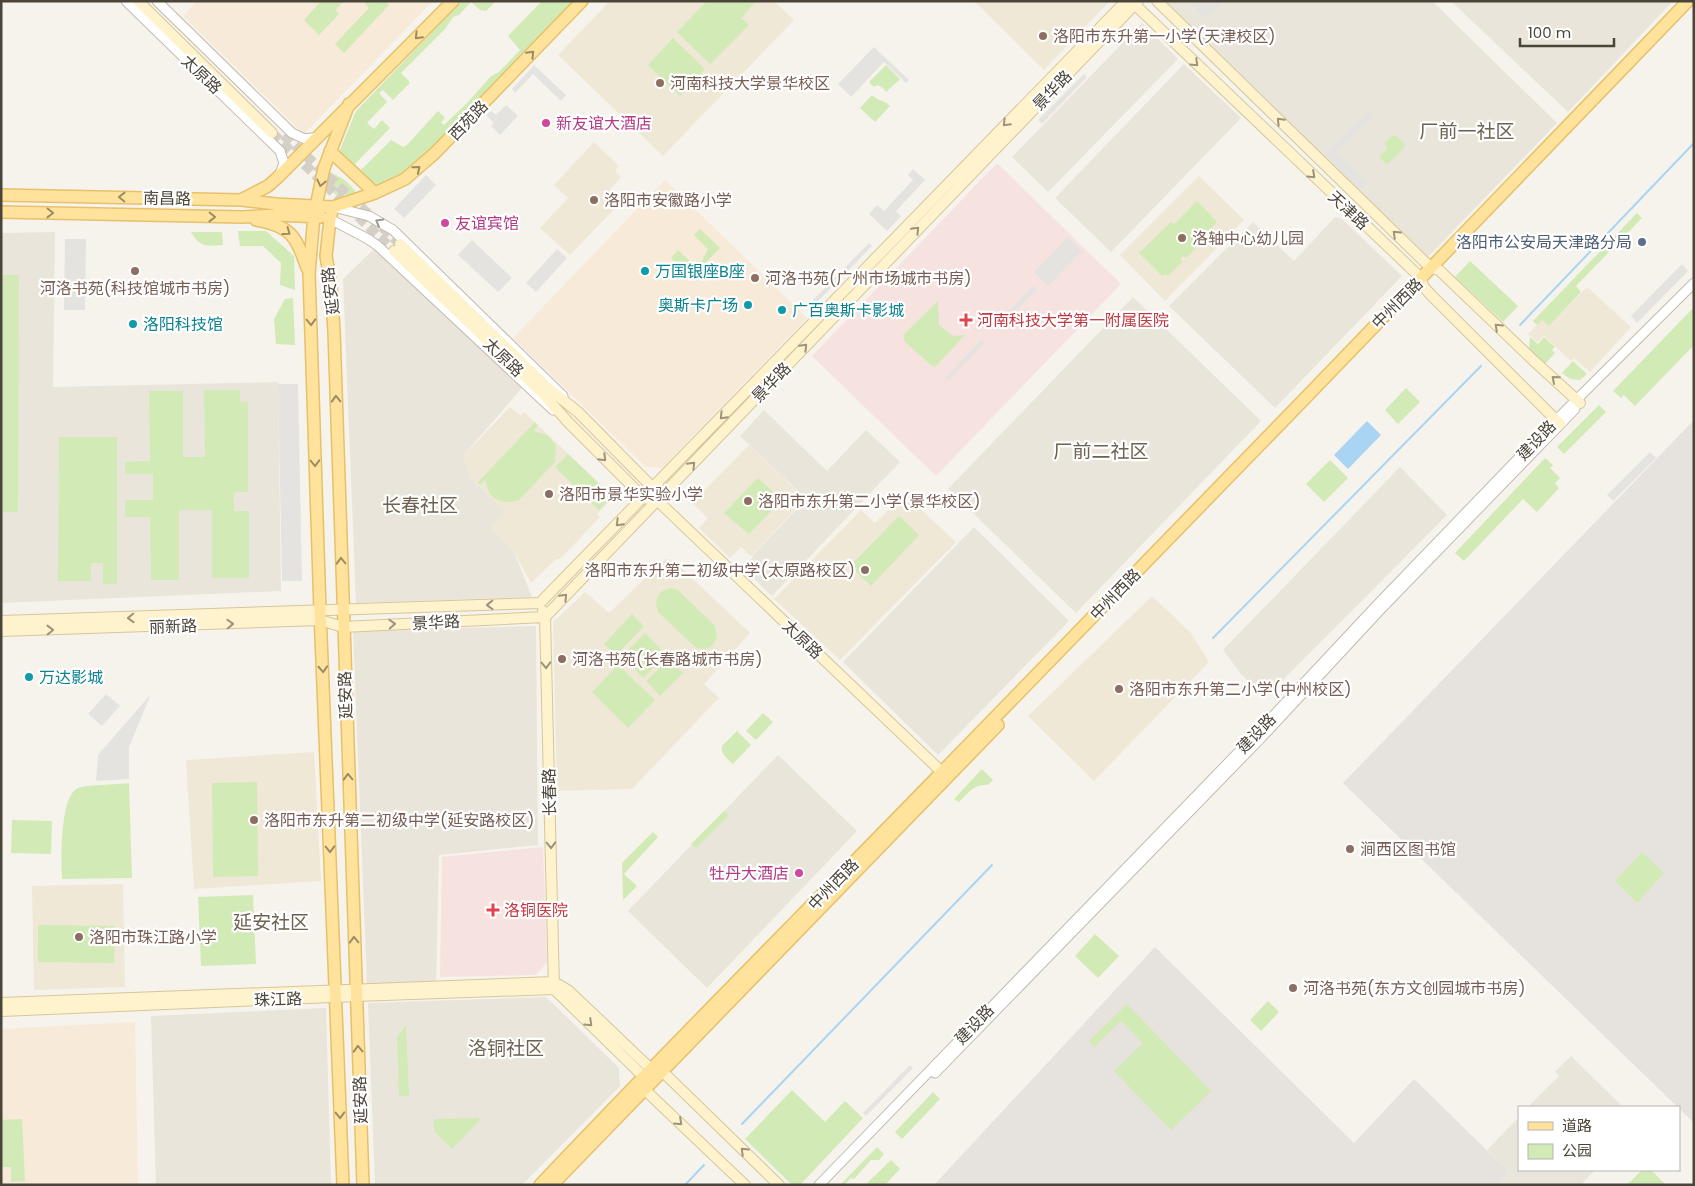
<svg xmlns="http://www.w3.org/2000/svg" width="1695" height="1186" viewBox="0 0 1695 1186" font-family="Poppins,'Noto Sans SC',sans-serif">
<rect width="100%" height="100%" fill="#f6f3ec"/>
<path fill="#eae5da" d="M1162,1H1432L1557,123L1427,258Z
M1451,1H1673L1568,112Z
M1142,23L1178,59L1048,192L1012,157Z
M1184,64L1241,118L1111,252L1055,198Z
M1335,217L1342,219L1402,276L1275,408L1169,306L1253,222L1294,261Z
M55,232L53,387L278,382L281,591L1,603V233Z
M374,249L522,388L463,456L471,478L506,512L491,527L514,552L532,597L356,603L343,279Z
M1133,297L1261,421L1076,613L948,489Z
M764,410L827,471L866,430L900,462L772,596L743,568L753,557L752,556L806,499L740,436Z
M1400,467L1447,515L1265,698L1242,675L1223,650Z
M974,527L1069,621L938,755L843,662Z
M536,626L538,845L439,855L436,982L367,984L353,631Z
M778,755L857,831L707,988L628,911Z
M546,997L619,1068L620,1086L522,1185H375L368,1003Z
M326,1008L331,1185H156L151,1016Z
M1571,1056L1623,1107H1528L1559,1076L1555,1072Z
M1519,1117V1170H1595L1581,1185H1498L1509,1172L1487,1150Z"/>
<path fill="#f7ead8" d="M197,1H433L304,134L183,16Z
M665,180L807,318L662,468L646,467L513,338Z
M135,1022L138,1185H1V1029Z"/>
<path fill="#e6e2dd" d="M1694,420V1123L1343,783Z
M1155,947L1354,1143L1414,1079L1509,1172L1498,1185H934Z"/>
<path fill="#efe8d6" d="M610,1H774L794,20L663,156L558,55Z
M974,1H1110L1044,70Z
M594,142L619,166L615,171L621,177L610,189L622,201L570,255L540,228L568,198L554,185Z
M1199,176L1244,220L1165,301L1120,255Z
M1587,287L1631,327L1590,372L1574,358L1571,361L1544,336L1537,342L1528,334L1542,320L1549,326Z
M510,407L521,416L524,412L614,497L597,514L600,517L560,559H556L531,583L514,552L491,527L506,512L471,478L463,456Z
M749,445L805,499L751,556L741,547L730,558L699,528L708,518L692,503Z
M904,494L956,542L840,660L774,599L861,510L875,523Z
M665,559L673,560L750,633L704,684L719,698L632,789L557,791L553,622L585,592L609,613Z
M1152,596L1191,633L1209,662L1094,781L1028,716Z
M314,752L321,881L194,889L186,760Z
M123,884L125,987L34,990L32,886Z"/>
<path fill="#f6e3e0" d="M997,163L1121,284L936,476L812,356Z
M543,847L547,963L535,975L440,977L442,857Z"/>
<path fill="#d2eab5" d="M321,1H344L335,10L339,14L319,35L304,20Z
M363,1H385L389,5L344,53L335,44L369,8Z
M462,1H496L486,11L480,10L471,2L459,15L453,17L445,29L401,73L409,81V84L393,100L383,90L379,93L387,102L367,123L374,129L382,120L390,128L355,164L361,170L391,140L403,147L407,145L438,111L445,118L441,122L444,125L468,102L491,76L499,72L520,50L508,36L542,1H574L412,168L375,186L339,152L356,111Z
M703,1H756L741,18L749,25L710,64L677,32L705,3Z
M673,38L705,69L680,96L648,65Z
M886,65L900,79L886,92L882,87L877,85L874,87L869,82Z
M872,95C878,101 884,100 890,106L875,122L860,108Z
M1392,136H1396L1405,144L1404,148L1387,165L1379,157L1388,148L1384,144Z
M327,172C340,176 349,181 356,193L338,196C328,189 324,185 327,172Z
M1197,201L1217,222L1194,245L1196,248L1186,258L1183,256L1180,259L1182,262L1168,276L1165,274L1162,276L1139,253L1171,222L1174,224Z
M1637,213L1642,218L1576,286L1581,292L1549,326L1542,320L1537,325L1533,321Z
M700,229L720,248L691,278L671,258L678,250L693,264L697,261H702L708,249L694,235Z
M238,231H266L294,256L295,290L280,285L281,263L263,246H240Z
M191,232H222L223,245C207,246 200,248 191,232Z
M1470,261L1518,306L1503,322L1455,277Z
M1,275H19L18,512H1Z
M293,298L295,345L276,344L274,319L285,299Z
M938,301L939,325L953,336L965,335L936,366L933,367L905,342L903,335Z
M1694,307V345L1635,406L1624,395L1621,398L1613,391Z
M1530,337L1538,344L1544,337L1555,347L1552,350L1555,353L1544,365L1529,349Z
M1573,361L1587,374L1580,380L1570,379L1562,373Z
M1406,388L1420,402L1398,424L1385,410Z
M204,390H240V402H248V492H234V511H249V578H212V510H179V580H151L150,517H125V500H153V474H125V462L150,461L149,391H183V457H205Z
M1599,405L1606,412L1564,454L1557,447Z
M535,422L538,425L534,431L547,435L556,445L555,462L519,500C503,506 486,499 486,479L480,485L478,482Z
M59,437H117V584H103V563H91V581H58Z
M568,454L612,496L599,510L555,467Z
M1545,458L1553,465L1550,468L1560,478L1555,483L1559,488L1537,512L1523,499L1464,561L1455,553Z
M1330,460L1348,478L1324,502L1306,484Z
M758,478L782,500L749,534L724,513Z
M899,516L919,535L871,586L850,566Z
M671,588L678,590L715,626L717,638L710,648L703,649L696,648L658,612C654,600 657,591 671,588Z
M632,614L644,626L616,655L604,644Z
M645,633L666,655L643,678L622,656Z
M669,659L683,673L660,696L646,681Z
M618,665L655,700L628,728L592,692Z
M763,713L773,722L756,740L746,731Z
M737,731L751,745L733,764C728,759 720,754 722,746Z
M982,769L993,780L988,785C975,783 967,794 959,802L954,799Z
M257,782L258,876L213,877L212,783Z
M129,783L132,878L62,879C61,861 60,800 76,789C83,784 118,785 129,783Z
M724,811L729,815L696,848L691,844Z
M12,820L52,821L51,854L11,853Z
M653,832L658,837L624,874L637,886L623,900L622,863Z
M1642,852L1664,873L1637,903L1615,881Z
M253,895L256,964L201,966L198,897Z
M38,925L115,926L114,963L38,962Z
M1095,934L1119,956L1098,978L1075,956Z
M1268,1001L1279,1012L1261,1031L1250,1020Z
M1127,1004L1211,1091L1171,1130L1114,1071L1143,1043L1121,1021L1094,1047L1089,1041Z
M406,1025L409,1096H399L397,1037Z
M792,1090L825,1122L845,1101L863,1118L800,1185H792L745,1139Z
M933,1092L940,1099L902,1139L895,1132Z
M478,1118L480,1120L452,1149L434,1131V1119Z
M22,1119L25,1181L11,1182V1167H1V1120Z
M877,1147L884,1154L879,1160H871L854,1179L851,1178L844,1185H840Z
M891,1160L900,1169L885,1185H865Z
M1642,1170H1651L1665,1184L1627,1185Z"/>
<path fill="#e5e3e0" d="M1187,1H1223L1206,19Z
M874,47L909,80L906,83L884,62L851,97L838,84Z
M534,65L566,95L561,101L533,74L515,93L512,89Z
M1084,74L1087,77L1042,124L1038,120Z
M506,105L518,116L500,135L491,126L494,123L486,115L491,111L496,115Z
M1371,113L1374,115L1337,152L1368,183L1361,191L1325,155L1366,114Z
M913,169L925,180L896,211L901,216L887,231L869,214L877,205L884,211L913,180L908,175Z
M426,175L436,185L404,218L394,209Z
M1068,237L1082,251L1048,286L1034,272Z
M65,239H86L85,310H64Z
M472,240L512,278L498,292L458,255Z
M869,243L872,246L814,305L811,302Z
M557,249L567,258L536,292L526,283Z
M1682,264L1688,271L1637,323L1631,316Z
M1033,286L1037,289L998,329L994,325Z
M981,340L985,343L948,381L945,378Z
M278,384H298L302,581H282Z
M1650,452L1656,458L1613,501L1607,495Z
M106,694L120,706L102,726L88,714Z
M151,694L129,747V779L96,781L98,755Z
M910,1065L913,1068L866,1116L863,1113Z"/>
<path fill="#a9d4f2" d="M1367,421L1381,435L1348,469L1334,455Z"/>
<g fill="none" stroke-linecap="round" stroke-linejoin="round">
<path stroke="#a9d4f2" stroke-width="2" d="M1520,325L1694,143
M1213,638L1481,366
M742,1124L992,865
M685,1185L704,1165"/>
<path stroke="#d4d0c8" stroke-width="10" stroke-dasharray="10 5" stroke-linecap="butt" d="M272,133L394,251
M284,135L400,244"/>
<defs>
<path id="tertiary" d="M126,1L280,151L284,163L280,174
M157,1L292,133L305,139L318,137
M333,207L369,216L393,230L563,396
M330,219L368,239L378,246L553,410
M935,1073L1262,737L1381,609L1575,409
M819,1185L1260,730L1377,605L1538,438L1694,283"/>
<path id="secondary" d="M138,1L272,133
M1131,1L1421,278L1423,286L1431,295L1560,424
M1157,1L1431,268L1439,270L1533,360L1580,403
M400,244L548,388L578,412L653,488L658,501L661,504L946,776
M394,251L542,393L569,423L644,498L649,499
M543,611L545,617L554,989L644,1077V1089L745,1185
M1,621L540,603L1126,1
M1,631L320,620L343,627L545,617L1138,1
M554,982L569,991L651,1069L662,1071L779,1185
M1,1003L554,982
M1,1011L356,996L554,989"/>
<path id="primary" d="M330,151L375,193
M1,195L241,200L276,204L333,207L375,193L405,179L435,153L582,1
M241,200L268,186L277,178L453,1
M333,207L330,219L326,256L331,285L334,331L363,1185
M1,212L242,217L276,215L321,217
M256,220C292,226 296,237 307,268
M343,1185L320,611L309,273L314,216L324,168L349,104
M540,1185C671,1046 806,912 939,775C1190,518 1439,260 1688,1
M552,1185L998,725"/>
</defs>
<use href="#tertiary" stroke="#c2bbae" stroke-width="11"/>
<use href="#secondary" stroke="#d6c79b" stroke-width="12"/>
<use href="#primary" stroke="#e6c16a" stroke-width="14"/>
<use href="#tertiary" stroke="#fff" stroke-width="9"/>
<use href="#secondary" stroke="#fff3cd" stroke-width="10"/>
<use href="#primary" stroke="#ffe39c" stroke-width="11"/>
</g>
<defs><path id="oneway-chevron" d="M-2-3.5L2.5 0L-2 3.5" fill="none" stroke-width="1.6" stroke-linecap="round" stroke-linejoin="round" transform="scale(1.25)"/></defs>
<g stroke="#9c8c66">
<use href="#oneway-chevron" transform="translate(418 36) rotate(135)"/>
<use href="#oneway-chevron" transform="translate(531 54) rotate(-46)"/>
<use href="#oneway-chevron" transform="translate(417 169) rotate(-40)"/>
<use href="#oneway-chevron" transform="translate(321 183) rotate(102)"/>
<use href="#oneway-chevron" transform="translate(122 197) rotate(-179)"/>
<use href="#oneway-chevron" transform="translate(50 213) rotate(1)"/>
<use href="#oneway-chevron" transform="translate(212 217) rotate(1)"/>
<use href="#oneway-chevron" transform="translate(287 232) rotate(36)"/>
<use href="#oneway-chevron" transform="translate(311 322) rotate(88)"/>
<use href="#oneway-chevron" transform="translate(336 399) rotate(-92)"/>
<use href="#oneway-chevron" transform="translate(315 463) rotate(88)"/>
<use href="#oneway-chevron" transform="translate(341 561) rotate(-92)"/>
<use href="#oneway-chevron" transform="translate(323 669) rotate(87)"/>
<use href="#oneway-chevron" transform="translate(348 777) rotate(-92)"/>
<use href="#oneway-chevron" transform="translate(330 849) rotate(88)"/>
<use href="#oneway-chevron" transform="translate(354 940) rotate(-92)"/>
<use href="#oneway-chevron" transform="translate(358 1049) rotate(-92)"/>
<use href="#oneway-chevron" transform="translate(340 1115) rotate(88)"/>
</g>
<g stroke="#9c937c">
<use href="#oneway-chevron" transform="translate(1195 63) rotate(44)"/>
<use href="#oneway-chevron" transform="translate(1280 121) rotate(-135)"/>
<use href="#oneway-chevron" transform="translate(1006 123) rotate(135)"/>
<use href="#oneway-chevron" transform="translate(1312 175) rotate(43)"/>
<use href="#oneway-chevron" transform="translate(916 230) rotate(-46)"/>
<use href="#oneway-chevron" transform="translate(1396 234) rotate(-136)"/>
<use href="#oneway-chevron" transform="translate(1498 327) rotate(-136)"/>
<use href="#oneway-chevron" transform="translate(804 347) rotate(-46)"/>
<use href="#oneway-chevron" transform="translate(1555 379) rotate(-139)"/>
<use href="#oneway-chevron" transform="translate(723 416) rotate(134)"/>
<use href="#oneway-chevron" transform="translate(603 458) rotate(45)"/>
<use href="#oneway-chevron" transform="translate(692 465) rotate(-46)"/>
<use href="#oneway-chevron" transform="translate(619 523) rotate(135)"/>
<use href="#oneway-chevron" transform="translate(564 597) rotate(-46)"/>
<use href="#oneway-chevron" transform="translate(490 605) rotate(178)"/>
<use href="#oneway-chevron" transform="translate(131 618) rotate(178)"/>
<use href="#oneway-chevron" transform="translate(230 624) rotate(-2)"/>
<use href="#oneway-chevron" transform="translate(392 624) rotate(-3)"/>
<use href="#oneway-chevron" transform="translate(50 630) rotate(-1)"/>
<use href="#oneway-chevron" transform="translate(546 665) rotate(89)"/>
<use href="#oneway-chevron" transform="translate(551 845) rotate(89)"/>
<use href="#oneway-chevron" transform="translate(589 1023) rotate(44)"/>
<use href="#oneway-chevron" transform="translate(679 1122) rotate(43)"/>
<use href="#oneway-chevron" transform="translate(744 1151) rotate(-136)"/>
</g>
<use stroke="#9c9892" href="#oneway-chevron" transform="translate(379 222) rotate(-150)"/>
<g fill="#8d6e63" stroke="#fff" stroke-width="2">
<circle cx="1043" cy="36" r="5"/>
<circle cx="660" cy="83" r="5"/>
<circle cx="594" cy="200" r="5"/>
<circle cx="1182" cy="238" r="5"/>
<circle cx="135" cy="271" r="5"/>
<circle cx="755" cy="278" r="5"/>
<circle cx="549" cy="494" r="5"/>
<circle cx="748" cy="501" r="5"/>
<circle cx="865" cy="570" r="5"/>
<circle cx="562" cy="659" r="5"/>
<circle cx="1119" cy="689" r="5"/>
<circle cx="254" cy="820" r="5"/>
<circle cx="1350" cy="849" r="5"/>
<circle cx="79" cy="937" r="5"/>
<circle cx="1293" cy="988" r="5"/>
</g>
<g fill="#d1479c" stroke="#fff" stroke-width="2">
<circle cx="546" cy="123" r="5"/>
<circle cx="445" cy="223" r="5"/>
<circle cx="799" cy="873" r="5"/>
</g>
<circle fill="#5c6f8a" stroke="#fff" stroke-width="2" cx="1642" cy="242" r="5"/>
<g fill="#0f9aa8" stroke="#fff" stroke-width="2">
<circle cx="645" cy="271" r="5"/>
<circle cx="748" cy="305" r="5"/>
<circle cx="782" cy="310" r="5"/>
<circle cx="133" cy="324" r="5"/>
<circle cx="29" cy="677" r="5"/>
</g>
<g fill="#e0444e" stroke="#fff" stroke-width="2">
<path d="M963.5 312.5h5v5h5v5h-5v5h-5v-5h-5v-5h5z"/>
<path d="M490.5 902.5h5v5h5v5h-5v5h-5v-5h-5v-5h5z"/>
</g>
<g text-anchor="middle" stroke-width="4.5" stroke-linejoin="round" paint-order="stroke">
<g font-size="16" fill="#785e54" stroke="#fff" text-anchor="start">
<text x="1053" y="42">洛阳市东升第一小学(天津校区)</text>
<text x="670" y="89">河南科技大学景华校区</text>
<text x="604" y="206">洛阳市安徽路小学</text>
<text x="1192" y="244">洛轴中心幼儿园</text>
<text x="765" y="284">河洛书苑(广州市场城市书房)</text>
<text x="135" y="294" text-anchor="middle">河洛书苑(科技馆城市书房)</text>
<text x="559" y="500">洛阳市景华实验小学</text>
<text x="758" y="507">洛阳市东升第二小学(景华校区)</text>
<text x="855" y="576" text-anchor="end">洛阳市东升第二初级中学(太原路校区)</text>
<text x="572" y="665">河洛书苑(长春路城市书房)</text>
<text x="1129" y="695">洛阳市东升第二小学(中州校区)</text>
<text x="264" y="826">洛阳市东升第二初级中学(延安路校区)</text>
<text x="1360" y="855">涧西区图书馆</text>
<text x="89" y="943">洛阳市珠江路小学</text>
<text x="1303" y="994">河洛书苑(东方文创园城市书房)</text>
</g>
<g font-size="16" fill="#4b4439" stroke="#fff">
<text transform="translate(202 74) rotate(44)" y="6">太原路</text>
<text transform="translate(1052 90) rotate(-46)" y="6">景华路</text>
<text transform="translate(468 120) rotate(-46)" y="6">西苑路</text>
<text transform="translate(167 198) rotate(1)" y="6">南昌路</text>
<text transform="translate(1349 210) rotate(43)" y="6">天津路</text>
<text transform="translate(330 291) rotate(-97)" y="6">延安路</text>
<text transform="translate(1397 303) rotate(-45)" y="6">中州西路</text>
<text transform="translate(504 357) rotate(44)" y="6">太原路</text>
<text transform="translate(771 382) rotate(-46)" y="6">景华路</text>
<text transform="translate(1536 440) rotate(-46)" y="6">建设路</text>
<text transform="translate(1115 594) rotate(-46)" y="6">中州西路</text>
<text transform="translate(436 622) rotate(-3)" y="6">景华路</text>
<text transform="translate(173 626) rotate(-2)" y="6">丽新路</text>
<text transform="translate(803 639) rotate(44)" y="6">太原路</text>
<text transform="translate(345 695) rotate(-92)" y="6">延安路</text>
<text transform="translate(1256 733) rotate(-46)" y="6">建设路</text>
<text transform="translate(549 792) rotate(-91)" y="6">长春路</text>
<text transform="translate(833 884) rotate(-46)" y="6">中州西路</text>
<text transform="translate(278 999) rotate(-2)" y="6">珠江路</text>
<text transform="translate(974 1024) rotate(-46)" y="6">建设路</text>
<text transform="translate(360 1100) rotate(-92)" y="6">延安路</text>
</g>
<g font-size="16" fill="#b23c85" stroke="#fff" text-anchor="start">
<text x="556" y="129">新友谊大酒店</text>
<text x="455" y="229">友谊宾馆</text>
<text x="789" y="879" text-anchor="end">牡丹大酒店</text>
</g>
<g font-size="16" fill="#4e5e75" stroke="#fff" text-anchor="end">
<text x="1632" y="248">洛阳市公安局天津路分局</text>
</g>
<g font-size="16" fill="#0d838f" stroke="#fff" text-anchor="start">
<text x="655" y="277">万国银座B座</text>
<text x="738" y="311" text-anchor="end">奥斯卡广场</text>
<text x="792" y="316">广百奥斯卡影城</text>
<text x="143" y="330">洛阳科技馆</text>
<text x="39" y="683">万达影城</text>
</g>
<g font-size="16" fill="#be3a42" stroke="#fff" text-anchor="start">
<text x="977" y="326">河南科技大学第一附属医院</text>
<text x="504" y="916">洛铜医院</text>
</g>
<g font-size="19" fill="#6e6250" stroke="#fff">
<text x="1467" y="138">厂前一社区</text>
<text x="1101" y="458">厂前二社区</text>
<text x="420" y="512">长春社区</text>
<text x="271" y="929">延安社区</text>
<text x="506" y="1055">洛铜社区</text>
</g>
</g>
<rect width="1695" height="1186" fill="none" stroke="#4b4439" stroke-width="5"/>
<rect x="1518" y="1106" width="162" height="65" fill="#ffffff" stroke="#b7b4b0"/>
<rect x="1528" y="1122" width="25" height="8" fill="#ffe39c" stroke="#b7b4b0"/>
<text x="1562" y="1131" font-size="15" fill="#4b4439">道路</text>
<rect x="1528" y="1144" width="25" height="15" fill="#d2eab5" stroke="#b7b4b0"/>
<text x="1562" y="1156" font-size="15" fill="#4b4439">公园</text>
<path d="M1520 38v8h94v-8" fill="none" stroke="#4b4439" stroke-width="2.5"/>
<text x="1528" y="38" font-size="15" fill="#4b4439" stroke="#ffffff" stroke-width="4" paint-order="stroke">100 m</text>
</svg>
